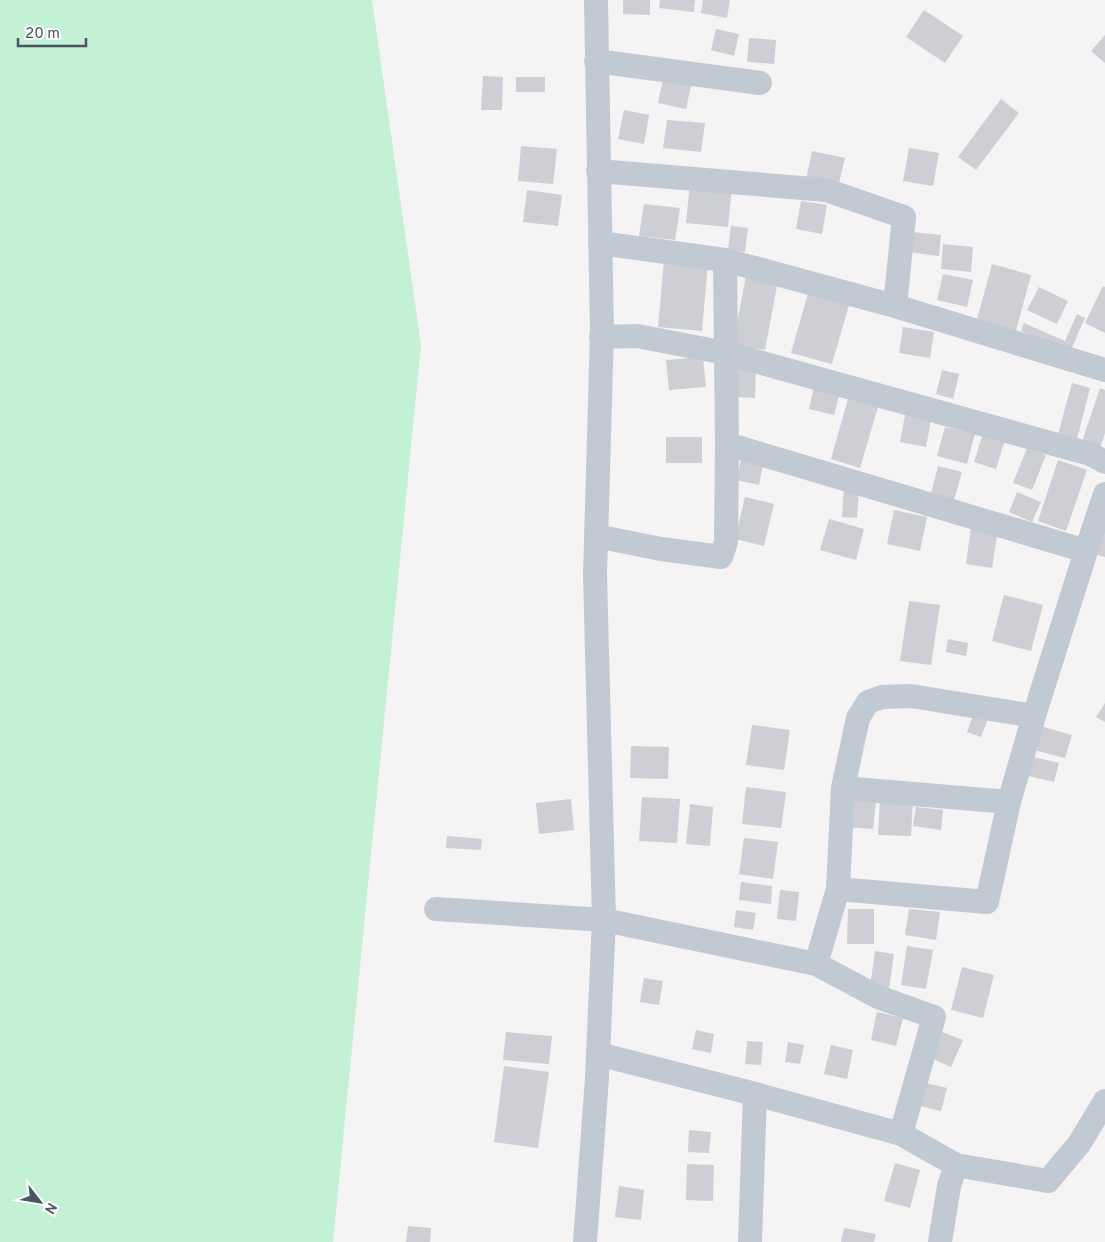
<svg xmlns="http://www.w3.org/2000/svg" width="1105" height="1242" viewBox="0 0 1105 1242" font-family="Overpass,sans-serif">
<rect width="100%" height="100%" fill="#f5f3f3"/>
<path fill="#c3f1d5" d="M0,0H372L421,345L333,1242H0Z"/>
<path fill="#cdcfd5" d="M623,0H650V15L623,14Z
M660,0H695L694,12L659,8Z
M703,0H730L727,18L701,13Z
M924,10L963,36L945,63L906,37Z
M716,29L739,34L734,56L711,50Z
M1105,35V63L1091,51Z
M749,38L776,40L774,64L747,62Z
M664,75L692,81L686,109L658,103Z
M483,76L503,77L502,110H481Z
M516,77H545V92H516Z
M1001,99L1019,113L976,170L958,157Z
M624,110L649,115L644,144L618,139Z
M667,120L705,123L701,152L663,148Z
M521,146L557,149L553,184L518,181Z
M909,148L939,153L933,186L903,181Z
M812,151L845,158L838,187L806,180Z
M690,183L732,187L728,227L686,223Z
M527,190L562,195L558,226L523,222Z
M801,201L827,205L822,234L796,229Z
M644,204L680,208L675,240L639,236Z
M731,226L748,228L745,252L728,250Z
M911,232L941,235L939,256L908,252Z
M943,244L973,247L971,272L941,269Z
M664,260L708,263L702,331L658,327Z
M992,264L1031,275L1014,338L975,327Z
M943,274L973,280L967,307L937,300Z
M746,275L778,280L765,350L733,345Z
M810,286L851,298L832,364L791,353Z
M1103,286L1105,287V333L1085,323Z
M1039,287L1068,301L1057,324L1027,310Z
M1077,314L1085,318L1070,352L1021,331L1024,323L1065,341Z
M903,327L934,332L930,358L899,353Z
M703,357L706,387L669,390L666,360Z
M735,367H756L755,398L734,397Z
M942,370L959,374L953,399L936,394Z
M815,382L841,388L834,415L809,409Z
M1072,383L1090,388L1075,447L1056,442Z
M1100,388L1105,390V433L1098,454L1080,448Z
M848,399L878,407L860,468L831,459Z
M905,415L931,420L926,447L900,442Z
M945,427L975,434L967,464L937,456Z
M984,430L1006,437L996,469L974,462Z
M666,437H702V463H666Z
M1027,448L1046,455L1032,490L1013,483Z
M742,454L764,459L759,485L737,480Z
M1058,460L1087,470L1066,531L1038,521Z
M938,466L962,472L953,504L930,498Z
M844,487L859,488L857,518L842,517Z
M1017,492L1041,502L1032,522L1009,512Z
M745,497L774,504L764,546L735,539Z
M894,510L927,517L920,551L887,544Z
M829,519L864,529L856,560L820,550Z
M971,526L998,530L992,568L966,564Z
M1105,526V557L1091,553Z
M1004,595L1043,605L1031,651L992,641Z
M909,601L940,605L931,665L900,661Z
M948,639L968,643L966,656L946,652Z
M1105,703V722L1096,717Z
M974,713L988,718L981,737L967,732Z
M752,725L790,730L784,770L746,765Z
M1037,725L1072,735L1065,758L1030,749Z
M631,746L669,747L668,779L630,778Z
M1029,756L1059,763L1054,782L1024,775Z
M746,787L786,792L781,828L742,824Z
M642,797L680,799L677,843L639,841Z
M880,798L913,800L911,836L878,835Z
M571,799L574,830L539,834L536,803Z
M846,799L876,802L873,829L844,827Z
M690,804L713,807L710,846L686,844Z
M916,807L943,810L941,830L913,826Z
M447,836L482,839L481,850L446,848Z
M744,838L778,842L773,879L739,874Z
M741,882L772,886L771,904L739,900Z
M780,890L799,892L796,921L777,919Z
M848,909H874V944H847Z
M909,909L940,912L936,940L905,935Z
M736,910L756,913L753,930L734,927Z
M907,946L933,950L926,989L901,985Z
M875,951L894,954L889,989L870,987Z
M962,967L994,975L983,1018L951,1010Z
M644,978L663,981L659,1005L640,1002Z
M877,1012L903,1018L896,1046L871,1040Z
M696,1030L714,1034L711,1053L692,1049Z
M506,1032L552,1036L549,1064L503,1060Z
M942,1032L963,1040L951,1067L931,1058Z
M747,1041L763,1042L761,1065L745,1064Z
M788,1042L804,1045L800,1064L785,1062Z
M831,1045L853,1050L847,1079L824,1074Z
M504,1066L549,1072L538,1148L494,1142Z
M922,1082L947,1088L941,1111L916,1105Z
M689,1130L711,1132L709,1153L688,1152Z
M895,1163L920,1170L910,1208L884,1201Z
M687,1164L714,1165L713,1201L686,1200Z
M619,1186L644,1190L641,1220L615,1217Z
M408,1226L431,1228L430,1242H406Z
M844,1228L876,1234L874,1242H841Z"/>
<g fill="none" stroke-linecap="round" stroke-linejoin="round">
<path stroke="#c1cad2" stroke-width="24" d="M596,61L760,83
M598,171L826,190L904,217L895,306
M600,243L725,260L895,306L1105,370
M601,337L637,336L726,353L1090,454L1105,462
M727,444L1086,551
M596,536L661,549L721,557L726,542L727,444L725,260
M843,788L1009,802
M838,889L987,902L1009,802L1034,716L1086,551L1105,494
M436,909L604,920L816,964L878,997L934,1017L901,1134
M816,964L838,889L843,788L858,718L868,702L882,697L911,696L1034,716
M598,1054L755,1094L901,1134L956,1165L1048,1181L1079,1144L1105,1101
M585,1242L597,1078L604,920L595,575L602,332L596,0
M750,1242L755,1094
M940,1242L949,1186L956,1165"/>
</g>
<g transform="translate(40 1202) rotate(121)" stroke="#ffffff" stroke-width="4" paint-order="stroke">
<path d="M0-4L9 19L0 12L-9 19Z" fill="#4a5661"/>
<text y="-8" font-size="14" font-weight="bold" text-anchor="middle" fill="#4a5661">N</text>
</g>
<path d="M18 38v8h68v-8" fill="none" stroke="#4a5661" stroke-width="2.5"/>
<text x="25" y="38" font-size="15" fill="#4a5661" stroke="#ffffff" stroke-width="4" paint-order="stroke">20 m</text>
</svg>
